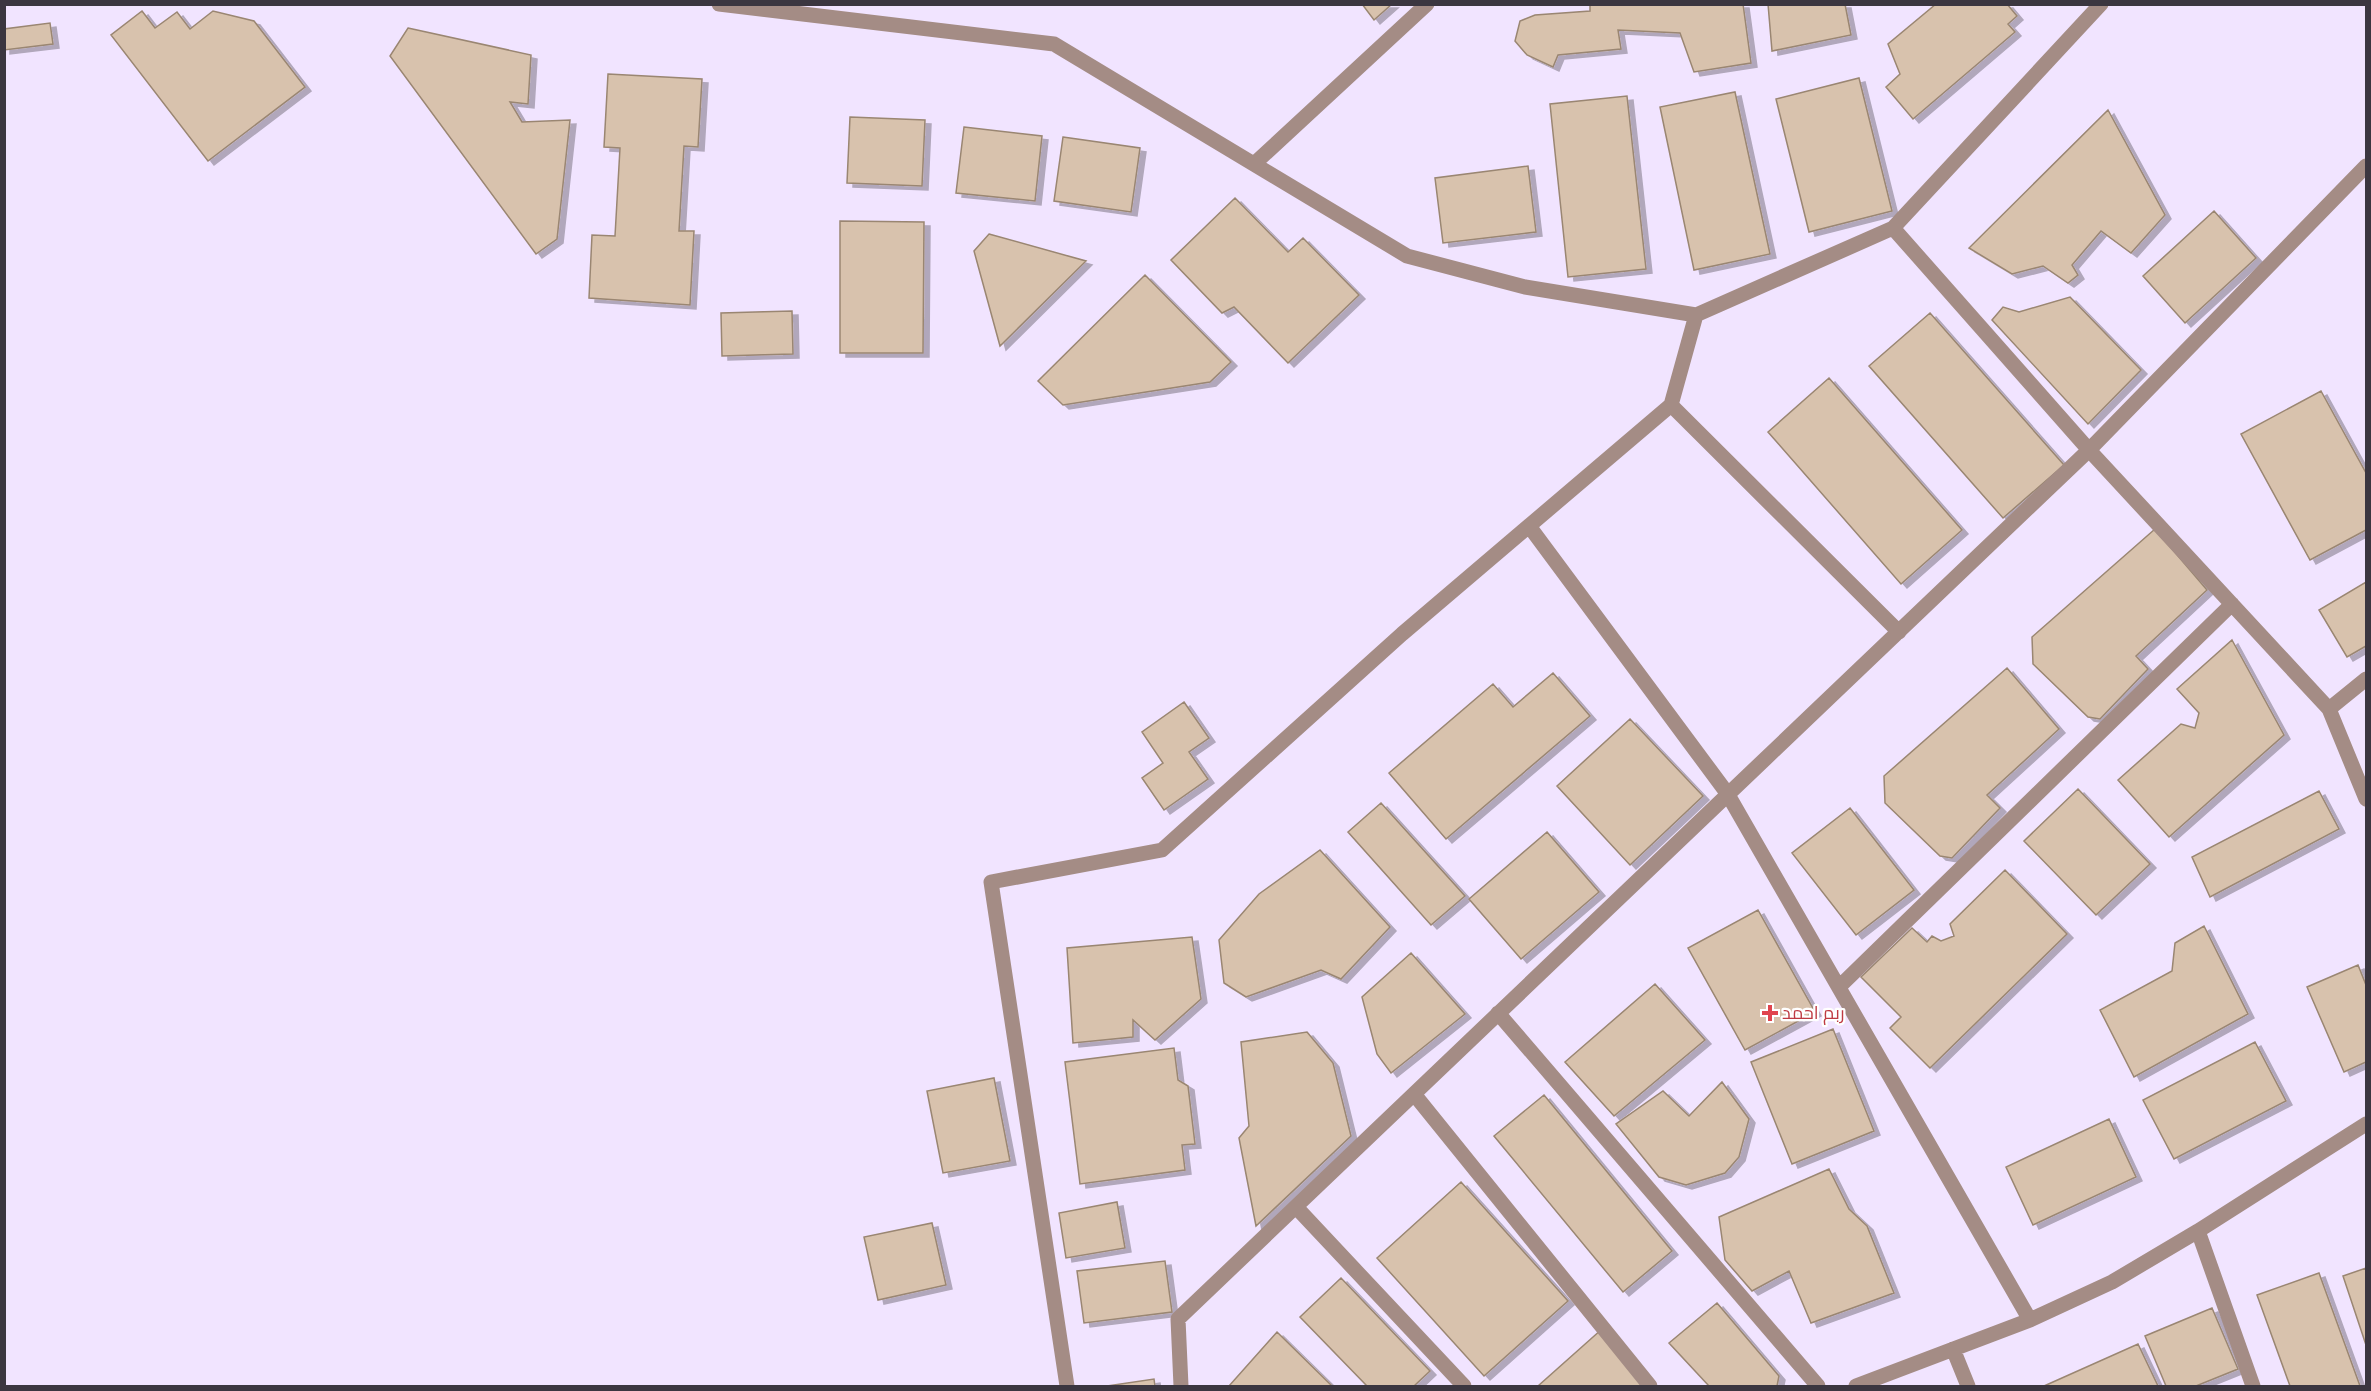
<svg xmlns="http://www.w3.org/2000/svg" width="2371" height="1391" viewBox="0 0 2371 1391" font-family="Roboto,Cairo,sans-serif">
<defs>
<filter id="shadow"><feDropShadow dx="6" dy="4" stdDeviation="0" flood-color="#0004"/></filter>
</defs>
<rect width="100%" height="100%" fill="#f1e4ff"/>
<path fill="#d8c2ad" stroke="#9a8672" stroke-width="1.5" filter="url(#shadow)" d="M1362,4H1392L1374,20Z
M1590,4H1743L1751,63L1694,72L1680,33L1618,30L1621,49L1558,55L1553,67L1527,55L1515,41L1520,21L1535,15L1590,11Z
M1768,4H1845L1851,35L1772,51Z
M1936,4H2007L2017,16L2008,24L2015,32L1913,119L1886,87L1900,74L1888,44Z
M142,11L155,28L177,12L190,29L213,11L254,21L305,87L208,161L111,35Z
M50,23L53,44L4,50V29Z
M408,28L531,55L528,104L510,102L522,122L570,120L557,239L536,254L390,56Z
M608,74L702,79L698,147L684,146L679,231H694L690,305L589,298L592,235L615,236L620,148L604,147Z
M1859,78L1892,211L1809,232L1776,99Z
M1735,92L1770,254L1694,270L1660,107Z
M1627,96L1646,269L1568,277L1550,104Z
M2108,110L2165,215L2131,253L2101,231L2072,265L2078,275L2068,283L2043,266L2012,274L1969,248Z
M850,117L925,120L922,186L847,183Z
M964,127L1042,136L1035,201L956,193Z
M1063,137L1140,148L1131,212L1054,201Z
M1528,166L1536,232L1443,243L1435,178Z
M1235,198L1288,252L1303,238L1359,295L1288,363L1234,307L1222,313L1171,260Z
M2214,211L2256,258L2185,323L2143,276Z
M840,221L924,222L923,353H840Z
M989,234L1086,261L1000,346L974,251Z
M1145,275L1231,362L1210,382L1063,405L1038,381Z
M2070,297L2141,370L2088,424L1992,320L2003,307L2019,312Z
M792,311L793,354L722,356L721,313Z
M1930,313L2064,465L2003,518L1869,366Z
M1829,378L1962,530L1901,584L1768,432Z
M2321,391L2366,473V530L2310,560L2241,434Z
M2155,529L2207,590L2136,656L2148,669L2100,719L2088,717L2033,664L2032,637Z
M2366,582V646L2347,657L2319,610Z
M2232,640L2284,735L2169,837L2118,780L2181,724L2195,728L2199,713L2177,689Z
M2007,668L2059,729L1987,795L2000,808L1952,858L1940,856L1885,803L1884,776Z
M1553,673L1590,716L1446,839L1389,773L1493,684L1513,707Z
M1184,702L1209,738L1189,752L1208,779L1164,810L1142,778L1163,763L1142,732Z
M1630,719L1703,796L1630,865L1557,786Z
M2078,789L2150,864L2096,915L2024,841Z
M2319,791L2339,829L2210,897L2192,857Z
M1381,803L1465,896L1431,925L1348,832Z
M1850,808L1914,890L1856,935L1792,853Z
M1547,832L1599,892L1521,959L1469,899Z
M1320,850L1390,927L1341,979L1321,970L1246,997L1224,983L1219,940L1259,894Z
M2005,870L2067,934L1930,1068L1890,1028L1901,1017L1861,977L1912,928L1927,942L1932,936L1941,941L1954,936L1950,924Z
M1758,910L1815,1012L1745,1050L1688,948Z
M2204,926L2248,1014L2134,1077L2100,1010L2172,971L2175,943Z
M1192,937L1201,999L1155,1040L1133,1020V1037L1073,1043L1067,948Z
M1411,953L1465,1014L1391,1073L1377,1054L1362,997Z
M2358,965L2366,985V1062L2344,1072L2307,987Z
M1655,984L1705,1040L1614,1116L1565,1062Z
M1833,1029L1874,1131L1792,1164L1751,1062Z
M1307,1032L1333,1063L1351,1136L1256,1226L1239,1138L1249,1126L1241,1042Z
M2255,1042L2286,1101L2174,1159L2143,1100Z
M1174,1048L1178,1080L1188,1086L1195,1144L1182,1145L1185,1170L1080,1184L1065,1062Z
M994,1078L1010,1161L943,1173L927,1091Z
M1722,1082L1749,1119L1739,1157L1725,1173L1686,1185L1659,1177L1616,1124L1663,1091L1689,1116Z
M1544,1095L1672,1251L1623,1292L1494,1136Z
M2109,1119L2136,1177L2033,1225L2006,1167Z
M1829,1169L1849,1209L1867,1226L1894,1293L1811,1323L1789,1271L1752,1291L1725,1260L1719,1217Z
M1461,1182L1568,1301L1484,1376L1377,1258Z
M1117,1202L1125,1248L1066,1258L1059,1213Z
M932,1223L946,1285L878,1300L864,1237Z
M1165,1261L1172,1312L1084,1323L1077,1271Z
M2366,1268V1345L2343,1276Z
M2319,1273L2360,1386H2290L2257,1295Z
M1341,1278L1430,1371L1414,1386H1367L1300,1317Z
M1717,1303L1779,1376L1777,1386H1709L1669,1343Z
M2212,1308L2238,1369L2196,1386H2166L2145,1336Z
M1602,1329L1654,1386H1538Z
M1277,1332L1332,1386H1229Z
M2138,1344L2158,1386H2044Z
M1154,1379L1155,1386H1107Z"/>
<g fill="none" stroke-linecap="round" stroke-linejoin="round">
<path stroke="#a48c85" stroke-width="15" d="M719,4L1054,44L1407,256L1525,287L1696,315L1893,228L2089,450L1178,1319L1181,1386
M1254,164L1427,4
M2366,166L2089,450L2329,709L2366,799
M1893,228L2101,4
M1671,405L1899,632
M1529,526L1727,793L2030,1320
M2329,709L2366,679
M1839,987L2232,604
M1498,1013L1818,1386
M1414,1094L1650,1386
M1296,1207L1464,1386
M2198,1231L2253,1386
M1953,1349L1968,1386
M1067,1386L991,882L1162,850L1402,634L1671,405L1696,315
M1856,1386L2030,1320L2112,1282L2198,1231L2366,1124"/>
</g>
<path fill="#e0444e" stroke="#fff" stroke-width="2" d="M1767 1004h6v6h6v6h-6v6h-6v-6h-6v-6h6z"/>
<g text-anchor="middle" stroke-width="4.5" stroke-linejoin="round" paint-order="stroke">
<g font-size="18" fill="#be3a42" stroke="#fff" text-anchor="start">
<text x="1782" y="1019">ربم احمد</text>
</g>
</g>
<rect width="2371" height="1391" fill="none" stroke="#3b3640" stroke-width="12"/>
</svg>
